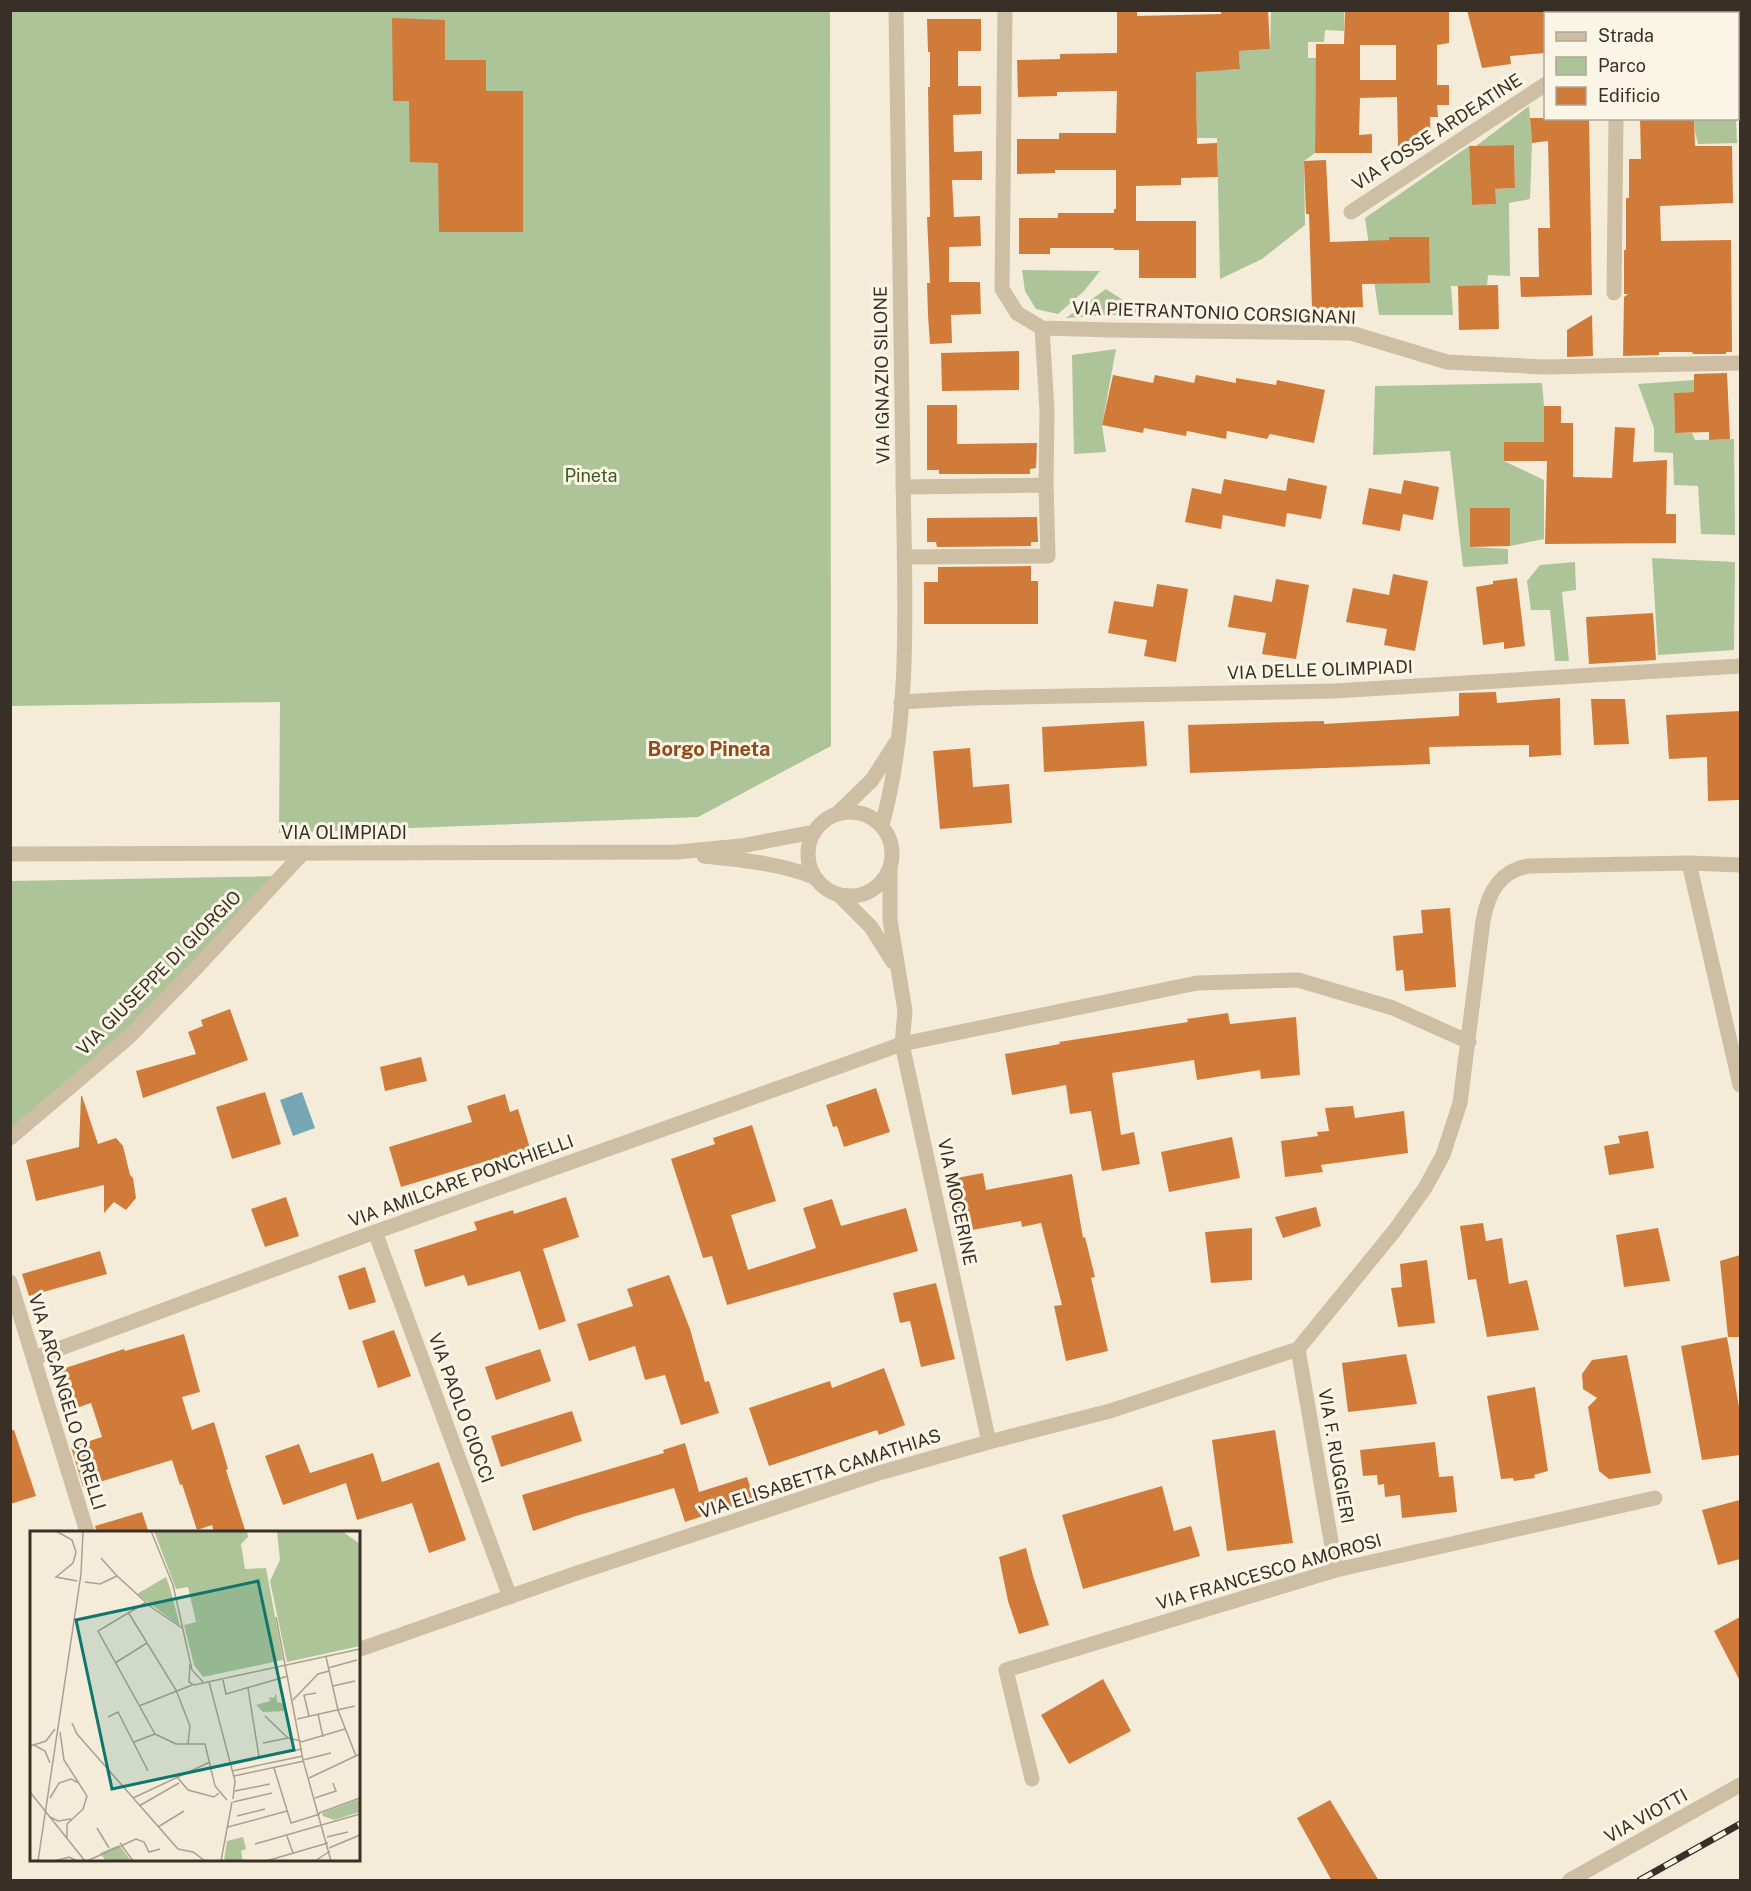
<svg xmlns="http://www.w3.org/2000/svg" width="1751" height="1891" viewBox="0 0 1751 1891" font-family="'Public Sans',sans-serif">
<rect width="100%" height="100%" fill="#f4ecd9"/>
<path fill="#adc498" d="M10,11H830L831,746L698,817L279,833L280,702L11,706Z
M1271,11H1344V31L1325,30L1324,42H1308V58H1316L1315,153L1304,161L1305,225L1262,259L1220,279L1217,138H1175L1173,123L1197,122L1196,84L1150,85V60L1224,70L1240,69L1239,51L1270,49Z
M1529,106L1532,143L1530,199L1509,203L1510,276L1488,275L1487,286H1451L1453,315H1379L1365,218L1469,146L1472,205L1495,204V189L1515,188L1514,145L1476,146Z
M1694,119H1736L1737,143L1698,144L1695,132Z
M1022,270L1100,271L1084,291L1058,314L1036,309L1025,291Z
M1106,289L1143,313L1066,318Z
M1116,349L1102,425L1106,452L1074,454L1072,355Z
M1694,380V392L1674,393L1675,433H1692L1695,440L1734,439L1735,535L1701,534L1698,486L1674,485L1673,453L1654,452V428L1638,384Z
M1542,383L1544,406V442H1504V461L1544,480V539L1510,546V508L1470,547L1508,549V564L1463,567L1450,451L1373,455L1375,386Z
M1652,558L1735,562L1734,650L1658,655Z
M1575,562L1576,590L1562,592L1569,661H1555L1550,610H1531L1527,581L1540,565Z
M281,876L198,966L11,1138V881Z"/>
<path fill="#76a6b4" d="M302,1092L315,1128L293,1136L280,1100Z"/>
<path fill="#d17b3a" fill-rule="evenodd" d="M1117,10H1137V16L1221,14V10H1268L1270,49L1239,51L1240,69L1196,72L1197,144L1217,143L1218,177L1181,178V185L1136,186V221H1196V278H1139V250H1114V248H1050V254H1019V218H1058V213H1114V209H1116V170H1055V173L1017,174V139H1059V133H1116L1117,91L1057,92V96L1018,97L1017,60L1060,59V54L1117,53Z
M1345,10H1449V43L1437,45V85H1449V105H1437L1438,117H1430L1431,146H1398L1397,97L1360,98L1359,135L1372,134V153H1315L1316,44H1344ZM1360,45H1396V80H1360Z
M1467,10H1545V53L1510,56L1511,64L1482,68Z
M392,18L445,20V60H486V91H523V232H439L438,163L410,162L409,101H393Z
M927,19H981V51H958V86H981V114L953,115L954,152L982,151V180H952L954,217L980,216L981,246L949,247V282H980L981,314L951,315L952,343L930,344L928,315L927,283H930L927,217H930L928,87H930V52H928Z
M1530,118H1589L1592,295L1521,297L1520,277H1539L1538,228H1550L1548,141L1532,143Z
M1640,118H1694L1695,146H1732L1733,203L1660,206L1661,241L1731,240L1732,352H1726V354H1693L1692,352H1659V355L1623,356L1624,297L1628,294H1624V250H1626V198H1629V159H1641Z
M1514,145L1515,188L1495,189L1496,204L1472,205L1469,146Z
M1326,160L1330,242L1389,240V237H1429L1430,283L1362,284L1363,307L1312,309L1309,214H1306L1304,161Z
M1498,285L1499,329L1459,330L1458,286Z
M1592,315L1593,356L1567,357V330Z
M1019,351V390L942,391L941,353Z
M1727,373L1730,439L1709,440V432L1675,433L1674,393L1694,392V374Z
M1113,375L1153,383L1155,375L1194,383L1196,375L1236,383V378L1276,385L1277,380L1325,390L1314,443L1270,434L1267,439L1227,431L1226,439L1187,431L1186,436L1144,428L1143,433L1102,425Z
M927,405H957V444L1037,443L1036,468L1030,469V474H939V470H927Z
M1544,406H1561V423H1573V477L1612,478L1615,427L1635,428L1633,462L1667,460L1666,514H1676V543L1545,544L1547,461H1504V442H1544Z
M1288,478L1327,486L1321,519L1287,513L1285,527L1223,515L1221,529L1185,522L1192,488L1221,494L1224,479L1286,491Z
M1404,480L1439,487L1433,520L1403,514L1400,531L1362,524L1369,488L1401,494Z
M1470,508H1510V546L1470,547Z
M1037,517L1038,542H1031V546L937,547L936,542H927V518Z
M1031,566V581H1038V624H924V582H938V567Z
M1393,574L1428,581L1415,651L1384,645L1387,629L1346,622L1353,588L1389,595Z
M1517,578L1525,646L1504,649V642L1483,645L1476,587L1493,584V581Z
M1276,579L1309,585L1296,659L1262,654L1266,633L1228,627L1234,595L1272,602Z
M1157,584L1188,589L1176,662L1144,656L1147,640L1108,633L1114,601L1153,607Z
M1653,613L1656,660L1589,664L1586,617Z
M1496,692L1497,703L1560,698L1561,755L1529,757V745L1429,747L1430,764L1190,773L1188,725L1324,721V724L1459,716V693Z
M1591,699H1625L1629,744L1594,745Z
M1740,711V800L1708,801L1707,757L1669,759L1666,715Z
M1144,721L1147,766L1044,772L1042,727Z
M970,748L973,787L1009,784L1012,823L940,829L933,751Z
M1450,908L1456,987L1405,991L1403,970L1396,971L1393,936L1423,933L1421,910Z
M230,1009L248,1060L143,1098L136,1071L196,1054L188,1032L203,1026L201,1020Z
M1228,1013L1230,1024L1296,1017L1300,1075L1261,1079L1260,1070L1197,1080L1194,1060L1112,1073L1121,1135L1134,1132L1140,1164L1102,1171L1091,1111L1070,1114L1066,1085L1012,1095L1005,1054L1060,1044L1059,1042L1188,1022L1187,1019Z
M421,1057L427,1081L385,1091L380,1067Z
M876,1088L890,1132L844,1147L837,1126L833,1127L826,1105Z
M265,1092L281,1144L232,1159L216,1107Z
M505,1094L510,1112L518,1109L530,1148L401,1187L389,1147L472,1122L467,1106Z
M81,1096H82L98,1144L116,1138L123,1146L130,1175L133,1178L136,1198L126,1210L114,1202L104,1213V1185L36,1201L26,1160L79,1147Z
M1353,1106L1355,1118L1404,1111L1408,1153L1321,1165L1323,1172L1285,1177L1281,1141L1318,1136L1317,1132L1329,1131L1325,1108Z
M752,1125L776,1201L731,1215L748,1270L816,1248L803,1208L832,1199L841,1226L906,1208L918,1251L727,1305L712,1256L703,1258L671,1159L715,1144L713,1138Z
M1648,1131L1654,1168L1609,1175L1604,1146L1620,1143L1618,1136Z
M1232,1137L1240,1178L1169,1192L1161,1152Z
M983,1173L986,1190L1072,1174L1083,1238L1085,1237L1095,1277L1091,1278L1108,1351L1066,1361L1054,1306L1062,1305L1041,1223L1022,1227L1021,1221L956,1233L946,1180Z
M286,1197L299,1236L265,1247L251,1209Z
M566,1197L579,1237L543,1249L566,1321L539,1330L520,1271L468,1286L464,1275L425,1287L414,1250L477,1230L474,1222L513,1210L514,1214Z
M1316,1207L1321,1226L1283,1238L1275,1217Z
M1483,1223L1486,1241L1502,1238L1509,1284L1527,1280L1539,1330L1487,1337L1476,1279L1468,1280L1460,1226Z
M1252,1228V1280L1211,1283L1205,1232Z
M1658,1228L1670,1281L1624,1287L1616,1235Z
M100,1251L107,1274L29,1296L22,1274Z
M1740,1255V1337H1728L1720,1261Z
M1427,1260L1435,1323L1398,1327L1391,1288L1402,1287L1400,1264Z
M365,1267L376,1302L349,1310L338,1276Z
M669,1275L690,1329L705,1382L709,1381L719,1413L681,1425L665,1375L645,1380L635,1346L589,1361L577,1324L633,1306L627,1289Z
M936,1283L955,1359L921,1367L910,1321L900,1323L893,1293Z
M394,1330L411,1376L378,1388L362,1341Z
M184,1334L200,1392L182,1397L192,1430L214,1422L228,1469L226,1470L246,1533H214L212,1525L197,1530L182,1484L180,1485L172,1460L83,1487L71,1447L102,1437L91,1403L68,1411L56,1371L124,1349L125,1351Z
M1727,1337L1740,1413V1455L1702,1460L1681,1346Z
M540,1349L551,1381L496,1400L485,1367Z
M1406,1354L1417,1404L1348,1412L1342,1363Z
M1627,1355L1651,1473L1609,1479L1599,1471L1588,1407L1597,1398L1583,1389L1582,1374L1592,1360Z
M884,1368L905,1425L879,1435L877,1430L769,1466L749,1408L830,1381L832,1388Z
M1535,1387L1548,1471L1534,1475L1535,1478L1514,1481L1513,1478L1501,1479L1487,1396Z
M572,1411L582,1441L501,1467L491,1436Z
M10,1430H14L36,1496L10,1504Z
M1275,1430L1293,1543L1227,1551L1212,1440Z
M1435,1442L1439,1477L1453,1476L1457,1512L1402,1518L1400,1495L1385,1497L1384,1484L1378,1485L1377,1475L1363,1476L1360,1450Z
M685,1443L699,1492L747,1477L754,1499L685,1522L674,1488L576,1516L533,1531L522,1495L664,1453L663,1450Z
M299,1444L310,1473L373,1453L382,1482L439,1462L466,1540L429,1553L412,1503L357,1520L346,1483L283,1505L265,1456Z
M1162,1486L1174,1531L1191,1526L1200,1556L1083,1589L1062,1515Z
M1740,1500V1559L1718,1565L1702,1510Z
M142,1512L149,1533H97L95,1526Z
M1026,1548L1033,1576L1049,1625L1019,1634L1008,1601L999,1557Z
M1740,1617V1681L1714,1631Z
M1103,1679L1131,1731L1069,1764L1041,1715Z
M1330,1800L1379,1881H1332L1297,1818Z"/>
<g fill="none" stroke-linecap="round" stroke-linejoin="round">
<path stroke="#cdbea4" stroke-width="15" d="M1005,10L1002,289L1017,313L1042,328L1110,330L1351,333L1447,362L1544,367L1740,363
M1633,14L1635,10
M1351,212L1546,84
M1614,293L1616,118
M903,487L1046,485
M904,557L1048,556L1046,485L1047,410L1042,328
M1689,863L1740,1085
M890,870V920L905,1011L902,1044L989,1442
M839,895L871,927L893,962
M10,1138L129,1037L198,966L303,853
M375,1232L510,1597
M10,1282L87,1532
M1298,1349L1395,1230L1425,1188L1443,1155L1460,1103L1483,921C1488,893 1500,870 1529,866L1689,863L1740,865
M1298,1349L1336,1570
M34,1358L375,1232L902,1044L1197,983L1298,980L1393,1008L1469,1042
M358,1650L577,1573L879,1473L989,1442L1110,1411L1298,1349
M1032,1779L1006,1670L1336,1570L1655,1498
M1570,1880L1740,1785"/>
<path stroke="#cdbea4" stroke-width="15" d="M901,702L970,698L1334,691L1740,666
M808 854a42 42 0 1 1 84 0a42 42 0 1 1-84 0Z
M838,813L872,780L895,744
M882,825C913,713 904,584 903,469C900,316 898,163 896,10
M10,854L677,852L741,846L814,832
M704,856C741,860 779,863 814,877"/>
<defs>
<path id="rail" d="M1640,1880L1740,1824"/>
</defs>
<use href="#rail" stroke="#382f26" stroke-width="7"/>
<use href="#rail" stroke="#fbf5e6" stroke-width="4.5" stroke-dasharray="14" stroke-linecap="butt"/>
</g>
<g text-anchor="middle" stroke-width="6" stroke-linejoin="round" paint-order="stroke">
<g font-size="18" fill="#382f26" stroke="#fbf5e6">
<text transform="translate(1437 132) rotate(-33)" y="6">VIA FOSSE ARDEATINE</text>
<text transform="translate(1214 313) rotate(2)" y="6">VIA PIETRANTONIO CORSIGNANI</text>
<text transform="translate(882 375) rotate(-91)" y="6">VIA IGNAZIO SILONE</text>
<text transform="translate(1320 670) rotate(-2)" y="6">VIA DELLE OLIMPIADI</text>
<text x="344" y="839">VIA OLIMPIADI</text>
<text transform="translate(159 973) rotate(-45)" y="6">VIA GIUSEPPE DI GIORGIO</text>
<text transform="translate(461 1181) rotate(-20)" y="6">VIA AMILCARE PONCHIELLI</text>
<text transform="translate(957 1202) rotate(78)" y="6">VIA MOCERINE</text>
<text transform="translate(67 1402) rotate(73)" y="6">VIA ARCANGELO CORELLI</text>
<text transform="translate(461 1408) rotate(70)" y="6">VIA PAOLO CIOCCI</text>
<text transform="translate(1336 1456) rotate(80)" y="6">VIA F. RUGGIERI</text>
<text transform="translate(820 1474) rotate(-18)" y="6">VIA ELISABETTA CAMATHIAS</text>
<text transform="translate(1269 1572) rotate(-16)" y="6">VIA FRANCESCO AMOROSI</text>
<text transform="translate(1646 1816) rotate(-29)" y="6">VIA VIOTTI</text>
</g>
<g font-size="18" fill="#3e5828" stroke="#fbf5e6">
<text x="591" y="482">Pineta</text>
</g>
<g font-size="20" font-weight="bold" fill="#8f4a18" stroke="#fbf5e6">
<text x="709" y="756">Borgo Pineta</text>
</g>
</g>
<g transform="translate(30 1531)">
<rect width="330" height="330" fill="#f4ecd9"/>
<path d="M124,0H217L218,6L211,13L215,38L236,37L253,129L173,146L164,134L154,94L166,91L158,56L146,58ZM247,0H312L330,13V115L257,131L240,50L250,29ZM136,46L140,57L150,95L107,63ZM246,162L247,171L255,173L257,180L233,181L226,174L240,170L239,166L244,167ZM330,268V281L304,289L293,285L292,282ZM213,306L216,318L211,320L213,330H194L197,310ZM89,314L101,330H76L70,322Z" fill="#adc498"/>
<path fill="none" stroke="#a9a091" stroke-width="1.5" d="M26,0L42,9L46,21L43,32L26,46L47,50M121,0L143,54L162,139L173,151M71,27L87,45M55,51L70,53L87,45L121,76L152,97M115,72L68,100L125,203M98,81L146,159L160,195L158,213M246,86L273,229L301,330M296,126L308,179L326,225M85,132L117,112M160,133L159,151L164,154L330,118M298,137L327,129M193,149L196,163L258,145M179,151L205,250L203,268M303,155L325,150M218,157L229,226M263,169L288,143L299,140M109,175L162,154M288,183L293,206M235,185L258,207L271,210M279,185L274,164L286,162M78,186L88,181L118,240M267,188L325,175M42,192L47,203L148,318L163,321L175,330M30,201L34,229L57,265L53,278L37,293V307M125,203L146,213H175L185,255L197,269M104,211L125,203M271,211L315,198M233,212L258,207M4,214L15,220L20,232M0,215L16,210L25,198M273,229L301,222M200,232L272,218M244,237L261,292L290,283M202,240L273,225M204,245L274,230M147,246L158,259L184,266L189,262M279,247L330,223M205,260L240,253M0,261L55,330M20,267L29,252L41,248L49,252M103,267L180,231M285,267L306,260L303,252M203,271L242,262M109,275L149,252M289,282L330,267M207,285L235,278M20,286L28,290L41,288M0,296V317M128,296L154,280M198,296L257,280M67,297L79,317M257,305L263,322M297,306L318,301M90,312L103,330M225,313L330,283M299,317L330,304M8,330L51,43L53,0M25,330L39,326L47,330M57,330L106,308L114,311L119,321L130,318M191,330L202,271M236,330L298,312M285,330L300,320"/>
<path fill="#0f766e" fill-opacity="0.15" stroke="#0f766e" stroke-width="3" d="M228,50L264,219L82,258L46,89Z"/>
<rect width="330" height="330" fill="none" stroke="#382f26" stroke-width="3"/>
</g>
<rect width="1751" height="1891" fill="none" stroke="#382f26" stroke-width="24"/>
<rect x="1544" y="12" width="195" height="108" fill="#fbf5e6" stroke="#ada699" stroke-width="1.5"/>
<rect x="1556" y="32" width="30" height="9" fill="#cdbea4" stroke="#ada699" stroke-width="1.5"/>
<text x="1598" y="42" font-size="18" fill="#382f26">Strada</text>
<rect x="1556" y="57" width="30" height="18" fill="#adc498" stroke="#ada699" stroke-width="1.5"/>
<text x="1598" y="72" font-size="18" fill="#382f26">Parco</text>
<rect x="1556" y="87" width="30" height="18" fill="#d17b3a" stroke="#ada699" stroke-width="1.5"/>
<text x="1598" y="102" font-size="18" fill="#382f26">Edificio</text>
</svg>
